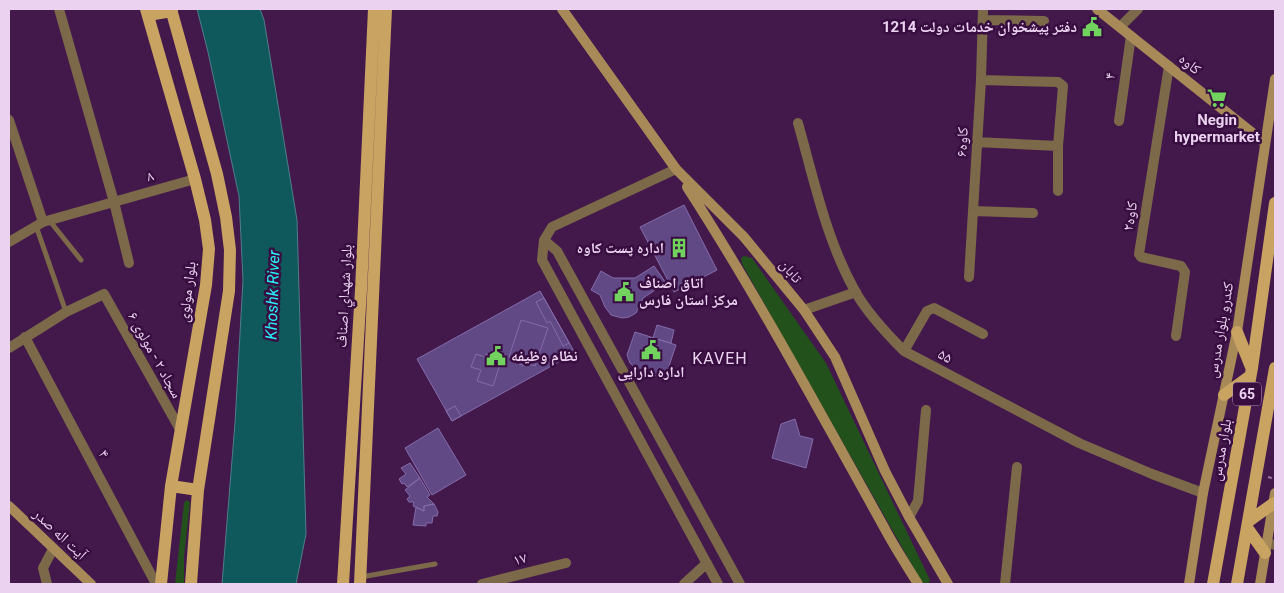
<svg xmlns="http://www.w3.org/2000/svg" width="1284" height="593" viewBox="0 0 1284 593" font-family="Roboto,'Noto Naskh Arabic',sans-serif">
<rect width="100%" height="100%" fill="#43194b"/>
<path fill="#23511b" d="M744,256L752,258L826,363L930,580L929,583L924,584L920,579L742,264L741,258Z
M186,500L190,502L184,557V584H175L184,503Z"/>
<path fill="#0f595d" stroke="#517d89" d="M197,9H260L264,20L297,220L306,534L296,584H222L235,423L243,280L239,196L208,52Z"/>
<path fill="#614986" stroke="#846cab" d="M684,205L717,270L674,292L640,227Z
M654,266L666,283L643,298L636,313L629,317L622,318L611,315L605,307L600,295L591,290L601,271L613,278H635Z
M540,291L575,353L452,421L417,359Z
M544,298L569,343L563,346L550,321L547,323L536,302Z
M521,320L548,328L535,366L526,363L525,366L519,364L520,361L509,357Z
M657,325L674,330L671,343L653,338Z
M635,332L676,345L665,378L638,371L630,363L627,355Z
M476,354L485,357L486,354L502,358L493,386L477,381L481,370L471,367Z
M455,406L461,416L452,421L446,411Z
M795,419L800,436L813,439L806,468L772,458L781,424Z
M438,428L466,475L432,495L405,448Z
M410,463L420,478L407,487L404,483L402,484L399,479L406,474L401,468Z
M420,478L430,495L427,497L434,504L424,506V511L413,506L414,502H409L407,499L410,496L405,490Z
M434,504L438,512L437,516H433L432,523H426V526L413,525L416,507L424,511V506Z"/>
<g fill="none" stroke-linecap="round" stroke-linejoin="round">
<path stroke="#9a79a0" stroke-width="2" stroke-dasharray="4 4" stroke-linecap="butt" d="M1268,477L1275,479"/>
<path stroke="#7b694a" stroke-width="5" d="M49,220L81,260
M36,226L66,312
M361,577L435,564"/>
<path stroke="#7b694a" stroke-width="10" d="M59,9L114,202L129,263
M983,20L1044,21
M1120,27L1138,9
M1169,66L1139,254L1141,257L1181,266L1185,272L1176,336
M981,80L1058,82L1063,86L1058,146V191
M9,120L43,222
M1119,121L1131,36
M798,123C814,180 826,239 855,291C866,311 888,335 904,351L1079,443L1152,474L1203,493
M976,142L1058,146
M676,169L552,227L544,240L542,260L718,584
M973,211L1033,213
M544,240L557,251L740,584
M9,242L43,222L195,179
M969,277L981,80L983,9
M804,310L856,292
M25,337L156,584
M9,348L66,312L104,294L181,431
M904,351L927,311L934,308L983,334
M909,517L918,501L926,410
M1267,543L1275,545
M47,584L43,568L53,549
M482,584L566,563
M684,584L707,563
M1005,584L1017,467"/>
<path stroke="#a78a58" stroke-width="10" d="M562,9L676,169L744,237L804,310L835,357L885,471L909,517L948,584
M1097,9L1265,143
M687,187C758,297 821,414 885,529C895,548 907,566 918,584
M9,506L91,584
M1189,584L1203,493L1237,332L1275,79
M1260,584L1275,493"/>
<path stroke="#c9a361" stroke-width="12" d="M146,9L195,179L205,220L209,249L206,285L171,486L161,584
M171,9L217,174L226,217L230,250L229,291L198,490L191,584
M148,15L172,11
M1237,332L1251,367
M1224,395L1250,376
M171,486L198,490
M1249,521L1274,503
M1248,529L1265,553
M343,584L361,290L374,9
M360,584L386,9
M1213,584L1252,368L1275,203
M1237,584L1275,368"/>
</g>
<defs>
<symbol id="civic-bare" viewBox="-9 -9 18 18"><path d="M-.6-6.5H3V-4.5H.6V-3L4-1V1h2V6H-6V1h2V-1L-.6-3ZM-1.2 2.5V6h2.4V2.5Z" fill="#71d35e" stroke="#380e40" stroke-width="2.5" paint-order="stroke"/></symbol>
<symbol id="supermarket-bare" viewBox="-9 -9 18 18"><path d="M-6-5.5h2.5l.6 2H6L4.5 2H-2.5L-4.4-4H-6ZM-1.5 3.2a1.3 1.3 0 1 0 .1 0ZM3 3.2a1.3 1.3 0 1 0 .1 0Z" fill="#71d35e" stroke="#380e40" stroke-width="2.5" paint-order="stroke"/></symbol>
<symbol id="building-bare" viewBox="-9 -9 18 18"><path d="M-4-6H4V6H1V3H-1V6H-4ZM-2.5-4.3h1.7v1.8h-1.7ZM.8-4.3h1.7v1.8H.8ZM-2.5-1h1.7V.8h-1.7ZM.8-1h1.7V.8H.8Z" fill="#71d35e" stroke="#380e40" stroke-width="2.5" paint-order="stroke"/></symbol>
</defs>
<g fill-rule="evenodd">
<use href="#civic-bare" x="1078" y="13" width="28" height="28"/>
<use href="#supermarket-bare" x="1203" y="84" width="28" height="28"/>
<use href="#building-bare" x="665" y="234" width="28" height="28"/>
<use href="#civic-bare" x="610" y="278" width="28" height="28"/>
<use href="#civic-bare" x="637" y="336" width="28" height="28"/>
<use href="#civic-bare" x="482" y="342" width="28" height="28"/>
</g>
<g text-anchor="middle" stroke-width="5" stroke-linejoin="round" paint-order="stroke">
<rect fill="#380e40" stroke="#b597bb" stroke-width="1" x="1233" y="382.5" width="28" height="23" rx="4"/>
<g font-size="14" font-weight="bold" fill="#ebd2f0">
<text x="1247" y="399">65</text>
</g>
<g font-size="15" font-weight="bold" fill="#ebd2f0" stroke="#380e40" text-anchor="end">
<text x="1077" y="32">دفتر پیشخوان خدمات دولت 1214</text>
<text x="1217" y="125" text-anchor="middle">Negin<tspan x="1217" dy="17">hypermarket</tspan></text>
<text x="664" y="253">اداره پست کاوه</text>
<text x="639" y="288" text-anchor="start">اتاق اصناف<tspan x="639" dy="17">مرکز استان فارس</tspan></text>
<text x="511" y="361" text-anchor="start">نظام وظیفه</text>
<text x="651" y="377" text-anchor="middle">اداره دارایی</text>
</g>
<g font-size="15" fill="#ebd2f0" stroke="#380e40">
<text transform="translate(1190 64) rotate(39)" y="5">کاوه</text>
<text transform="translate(1110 76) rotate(-82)" y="5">۴</text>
<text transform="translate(962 142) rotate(-87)" y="5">کاوه۶</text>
<text transform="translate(150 176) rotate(-16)" y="5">۸</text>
<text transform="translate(1130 216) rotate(-81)" y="5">کاوه۲</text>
<text transform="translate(791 271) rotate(51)" y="5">تابان</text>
<text transform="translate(187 292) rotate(-83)" y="5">بلوار مولوی</text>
<text transform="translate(344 296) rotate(-87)" y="5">بلوار شهداي اصناف</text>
<text transform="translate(1220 330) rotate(-80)" y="5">کندرو بلوار مدرس</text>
<text transform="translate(155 355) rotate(61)" y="5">سجاد ۲ - مولوی ۶</text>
<text transform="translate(945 356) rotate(28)" y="5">۵۵</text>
<text transform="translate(1221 450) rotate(-80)" y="5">بلوار مدرس</text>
<text transform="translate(104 454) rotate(62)" y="5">۴</text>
<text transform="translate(60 534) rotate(43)" y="5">آیت اله صدر</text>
<text transform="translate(520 559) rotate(-15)" y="5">۱۷</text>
</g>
<g font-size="16" font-style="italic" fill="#29f0fa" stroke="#380e40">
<text transform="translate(272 295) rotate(-88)" y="6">Khoshk River</text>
</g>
<g font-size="16" letter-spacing="1" fill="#ebd2f0" stroke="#380e40">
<text x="720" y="364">KAVEH</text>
</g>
</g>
<rect width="1284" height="593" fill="none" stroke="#ebd2f0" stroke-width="20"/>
</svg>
